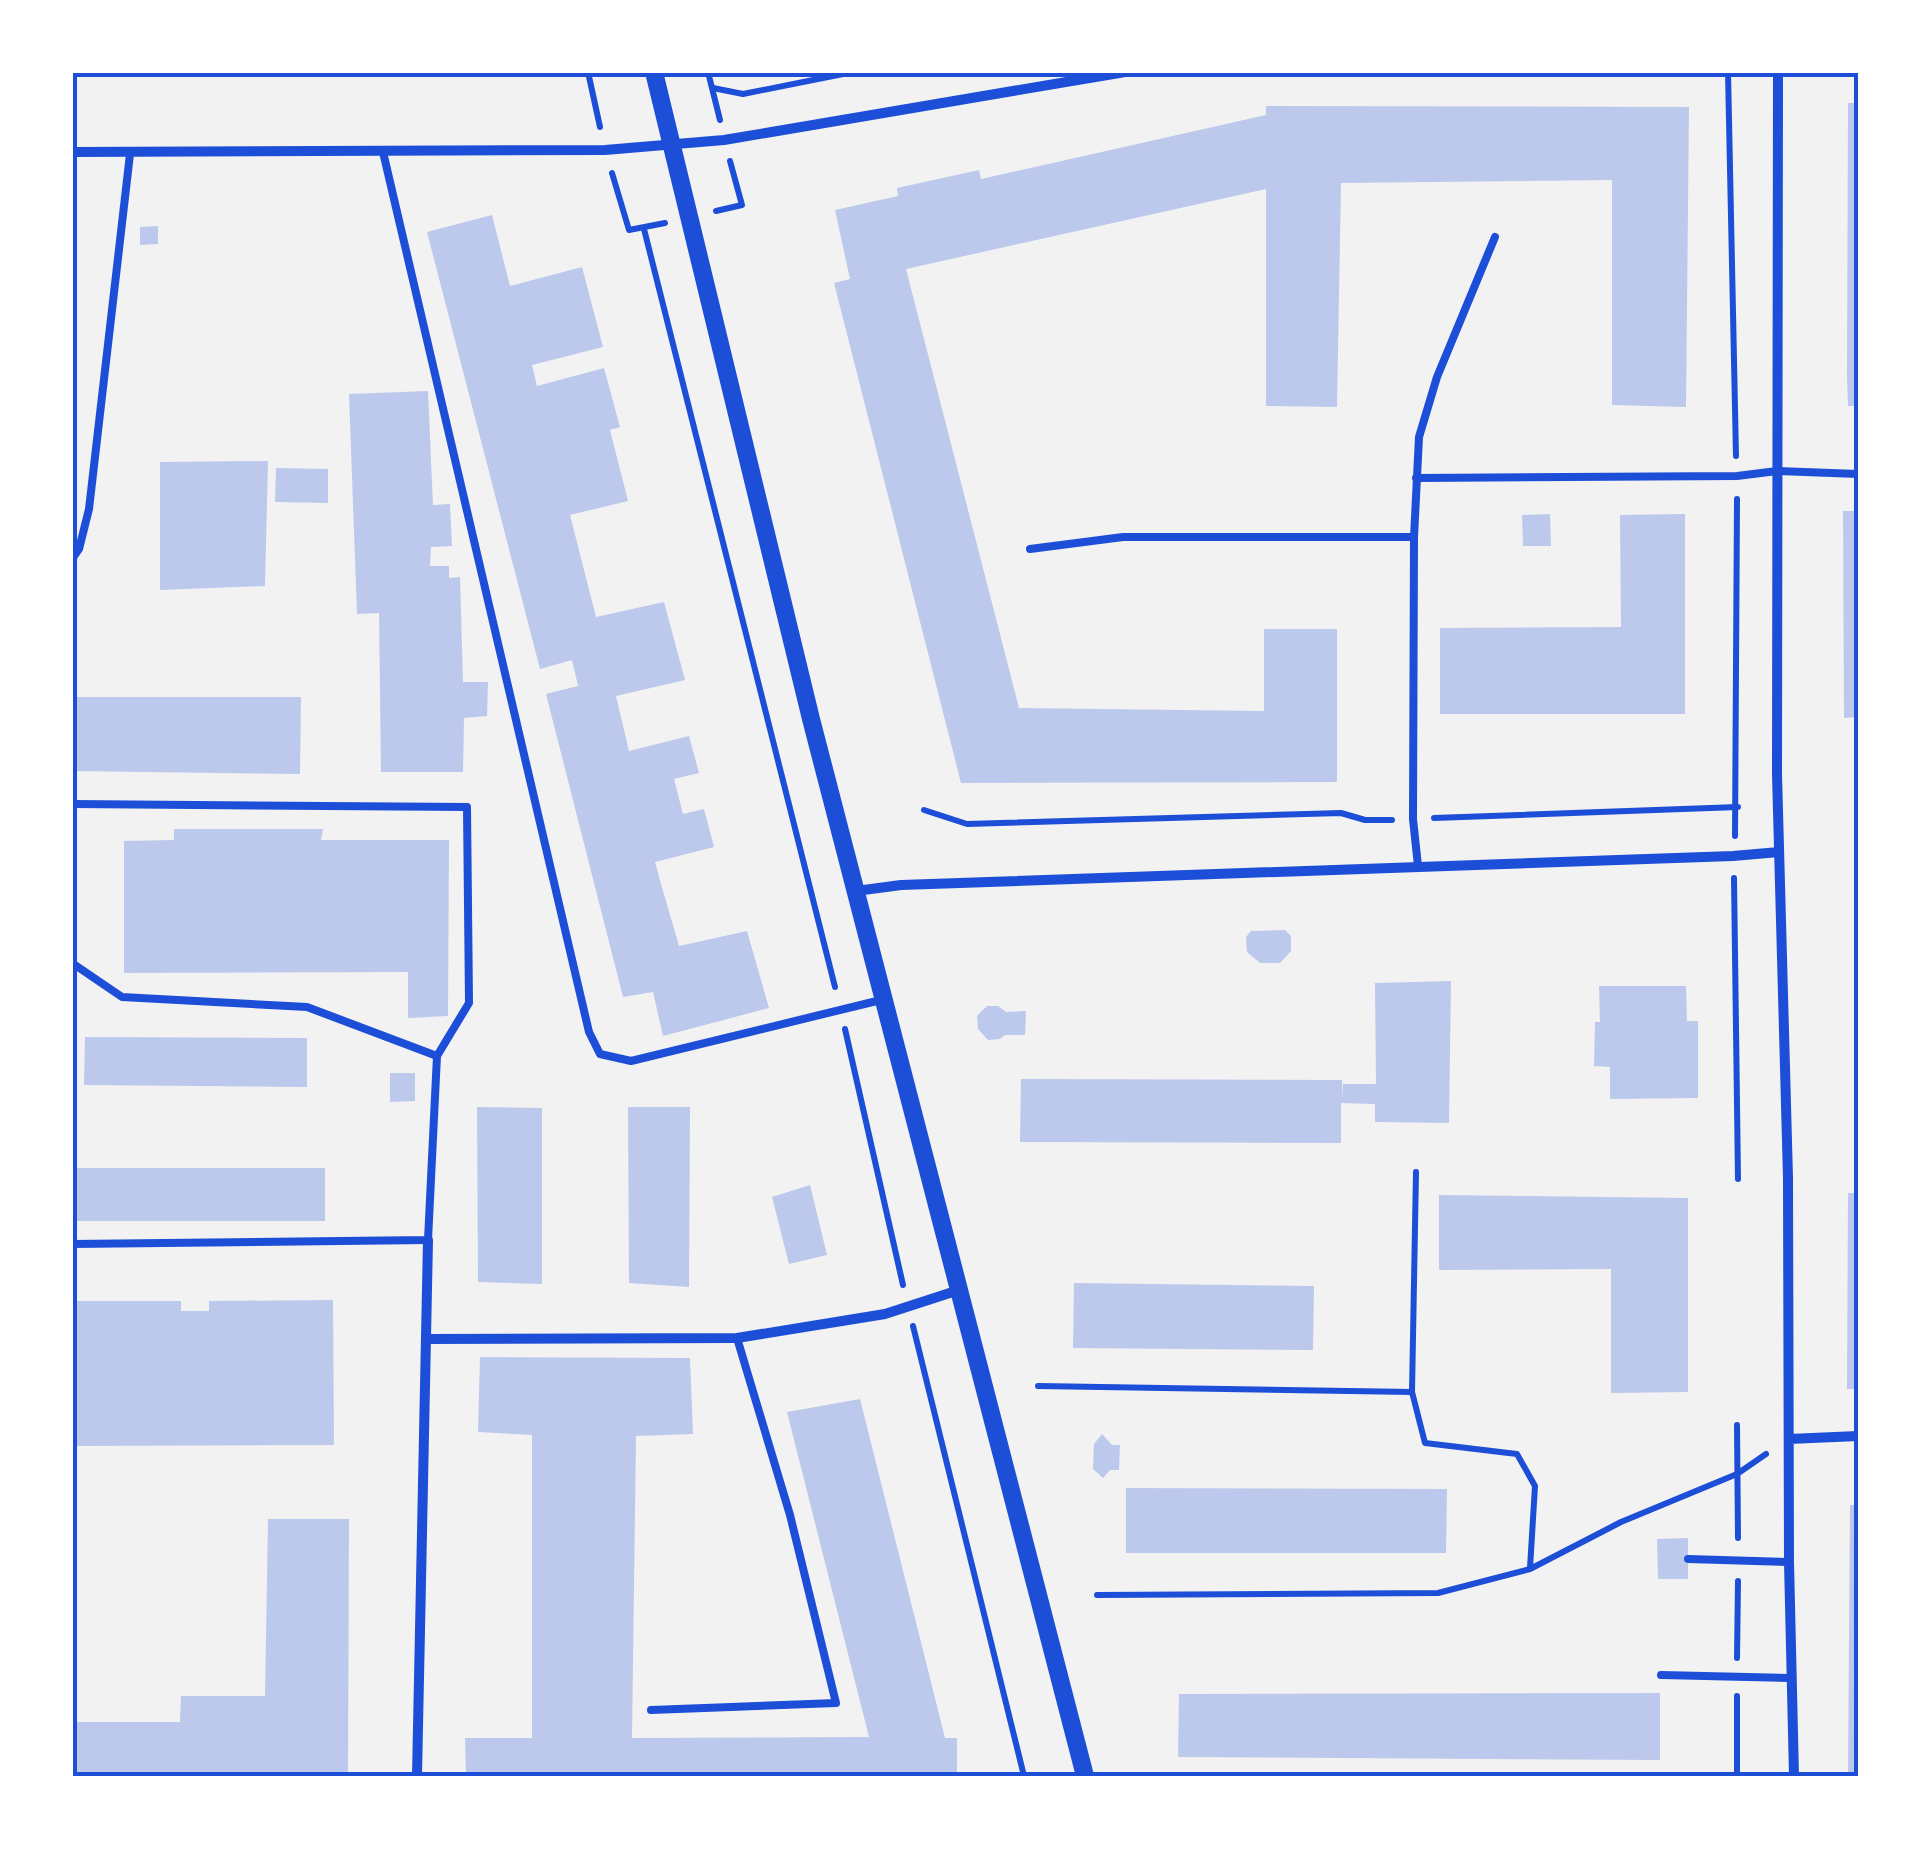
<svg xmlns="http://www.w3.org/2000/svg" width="1931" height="1849" viewBox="0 0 1931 1849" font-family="'Titillium Web',sans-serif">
<rect width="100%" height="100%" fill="#f2f2f2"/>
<path fill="#bdc9ec" d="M1848,103H1858V406H1848L1847,376Z
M1266,106L1689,107L1686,407L1612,405V180L1341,183L1337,407L1266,406V189L906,269L1019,708L1264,711V629H1337V782L961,783L834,283L850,279L835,210L898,196L897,188L979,170L981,179L1266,115Z
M492,215L510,286L582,267L603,347L532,365L537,386L604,368L620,427L610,430L628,501L570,515L596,617L664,602L685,680L616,696L629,751L689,736L699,773L674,779L683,814L704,809L714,847L655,862L659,877L679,946L747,931L769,1008L663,1036L653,992L623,997L546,694L578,686L572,660L540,669L427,232Z
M158,226V244L140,245V227Z
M428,391L433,505L450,504L452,546L431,547L430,566H449V578L460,577L463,682H488L487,716L464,718L463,772H381L379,613L357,614L349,394Z
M268,461L265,586L160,590V462Z
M276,468L328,469V503L275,502Z
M1843,511H1858V717L1844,718Z
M1550,514L1551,546H1523L1522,515Z
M1685,514V714H1440V628L1621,627L1620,515Z
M72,697H301L300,774L72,771Z
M174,829H323L321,840H449L448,1016L408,1018V972L124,973V841L174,840Z
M1285,930L1291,936V951L1280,963H1260L1247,952L1246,937L1251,931Z
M1451,981L1449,1123L1375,1122V1104L1341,1103V1143L1020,1142L1021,1079L1342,1080L1343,1099V1084H1376L1375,983Z
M1599,986H1686L1687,1021H1698V1098L1610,1099V1067L1594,1066L1595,1022H1600Z
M987,1006H998L1006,1012L1026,1011L1025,1035H1005L1000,1039L988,1040L978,1029L977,1016Z
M85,1037L307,1038V1087L84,1085Z
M390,1073H415V1101L390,1102Z
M477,1107L542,1108V1284L478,1282Z
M628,1107H690L689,1287L629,1283Z
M72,1168H325V1221H72Z
M810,1185L827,1255L789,1264L772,1197Z
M1848,1193H1858V1389H1847Z
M1439,1195L1688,1198V1392L1611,1393V1269L1439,1270Z
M1074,1283L1314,1286L1313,1350L1073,1348Z
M333,1300L334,1445L72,1446V1301H181V1311H209V1301Z
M480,1357L690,1358L693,1434L636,1436L632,1738L869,1737L787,1412L860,1399L945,1738H957V1776H466L465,1738H532V1435L478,1432Z
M1102,1434L1112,1445H1120L1119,1470H1110L1103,1478L1093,1469L1094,1444Z
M1126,1488L1447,1489L1446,1553H1126Z
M1850,1505H1858V1776H1848Z
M268,1519H349L348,1776H72V1722H180L181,1696H265Z
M1688,1538V1579H1658L1657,1539Z
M1660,1693V1760L1178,1757L1179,1694Z"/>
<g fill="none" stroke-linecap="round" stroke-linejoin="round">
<path stroke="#1d4ed8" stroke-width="6" d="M588,72L600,127
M708,72L720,120
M1728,72L1736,456
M713,88L743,94L853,72
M612,173L629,230L665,223
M716,211L742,205L730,161
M644,229L835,987
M924,810L967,824L1341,813L1365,820H1392
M1434,818L1738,807
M1735,836L1737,499
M1734,878L1738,1179
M845,1029L903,1285
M913,1326L1024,1776
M1038,1386L1412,1392L1416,1172
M1412,1392L1425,1443L1517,1454L1535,1486L1530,1568
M1737,1425L1738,1538
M1097,1595L1438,1593L1530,1569L1621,1522L1737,1474L1766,1454
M1737,1658L1738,1581
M1737,1776V1696"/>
<path stroke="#1d4ed8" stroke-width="8" d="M383,152L589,1032L600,1054L631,1061L881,1000
M1416,478L1737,476L1777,471L1858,474
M1030,549L1123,537H1414
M72,559L79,549L89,509L130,154
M72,804L467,807L469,1003L437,1056L428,1240L72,1244
M1418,866L1413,819L1414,537L1419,437L1437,377L1495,237
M72,963L122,997L307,1007L437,1056
M1688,1559L1789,1562
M1661,1675L1790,1678
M651,1710L836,1703L790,1515L737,1338"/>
<path stroke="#1d4ed8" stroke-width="10" d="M1778,72L1777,774L1788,1178L1789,1562L1794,1776
M72,152L605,150L724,140L1125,72
M856,891L901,885L1733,856L1779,852
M427,1339L737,1338L885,1314L959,1290
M1789,1439L1858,1436
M417,1776L428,1240"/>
<path stroke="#1d4ed8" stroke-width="18" d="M654,72L811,719L1085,1776"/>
</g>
<rect width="1931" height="1849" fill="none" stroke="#ffffff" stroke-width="150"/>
<rect x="75" y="75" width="1781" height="1699" fill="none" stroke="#1d4ed8" stroke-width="4"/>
</svg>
